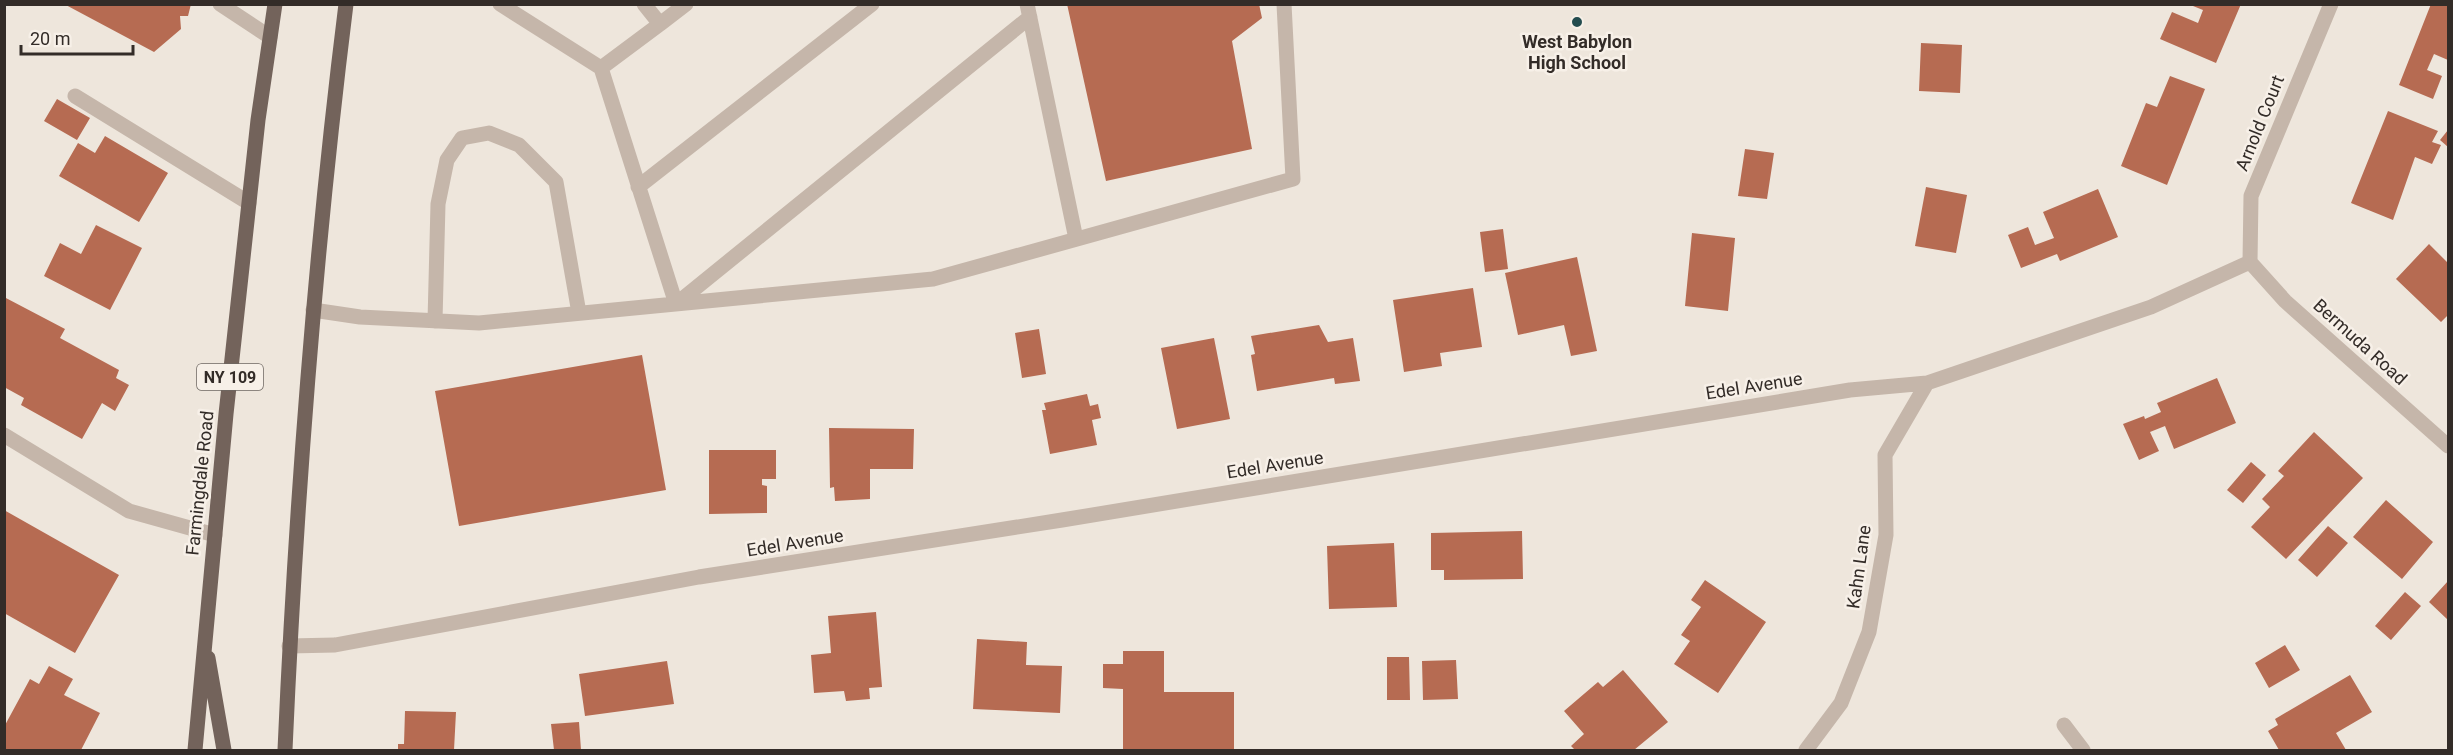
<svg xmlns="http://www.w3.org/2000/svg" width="2453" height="755" viewBox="0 0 2453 755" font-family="Roboto,sans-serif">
<rect width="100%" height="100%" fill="#eee6dc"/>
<path fill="#b66b52" d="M64,4H191L188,16H180L181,29L154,52Z
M1067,4H1259L1262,18L1232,41L1252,149L1106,181Z
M2188,4H2241L2216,63L2160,39L2172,12L2198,23L2203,10Z
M2431,4H2448V60L2434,54L2427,70L2442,76L2433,99L2399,85Z
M1921,43L1962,45L1960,93L1919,91Z
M2170,76L2205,89L2167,185L2121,166L2146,103L2157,107Z
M57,99L90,118L77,140L44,121Z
M2388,111L2438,131L2432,142L2441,145L2432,164L2415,157L2393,220L2351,203Z
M2448,130V147L2440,140Z
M105,136L168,173L139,222L59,176L78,143L95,153Z
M1745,149L1774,153L1767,199L1738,196Z
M1926,187L1967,195L1956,253L1915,246Z
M2098,189L2118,237L2060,261L2057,254L2021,268L2008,235L2028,227L2035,245L2054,238L2043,212Z
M96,225L142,248L110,310L44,276L60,243L81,254Z
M1503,229L1508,269L1485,272L1480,232Z
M1692,233L1735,238L1728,311L1685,306Z
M2429,244L2448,263V315L2441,322L2396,279Z
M1577,257L1597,351L1571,356L1564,325L1518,335L1505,273Z
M1473,288L1482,347L1440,353L1442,366L1404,372L1393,300Z
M4,297L65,329L60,338L119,370L116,378L129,385L115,411L102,403L82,439L21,405L24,398L4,387Z
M1319,325L1328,342L1353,338L1360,381L1335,384L1334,378L1257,391L1251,355L1255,354L1251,336Z
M1039,329L1046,374L1022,378L1015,333Z
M1214,338L1230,419L1177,429L1161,348Z
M642,355L666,490L459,526L435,391Z
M2217,378L2236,423L2174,449L2165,426L2150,432L2159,451L2139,460L2123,424L2144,416L2145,419L2161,412L2157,403Z
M1087,394L1090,406L1098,404L1101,418L1092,420L1097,445L1050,454L1042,410H1046L1044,403Z
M829,428L914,429L913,469H870V499L835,501L834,487L830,488Z
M2314,432L2363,478L2286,559L2251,527L2270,507L2262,499L2284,476L2278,471Z
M709,450H776V479H762V485L767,486V513L709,514Z
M2251,462L2266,475L2243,503L2227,490Z
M2386,500L2433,542L2402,579L2353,537Z
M4,510L119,575L75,653L4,613Z
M2328,526L2348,543L2317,577L2298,560Z
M1522,531L1523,579L1444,580V570H1431V533Z
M1394,543L1397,607L1329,609L1327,546Z
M1705,580L1766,622L1718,693L1674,664L1690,641L1681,635L1701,607L1691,600Z
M2448,581V620L2429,602Z
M2405,592L2421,606L2391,640L2375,626Z
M876,612L882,687L869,688L870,699L846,701L844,691L814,693L811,655L831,653L828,616Z
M977,639L1027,642L1026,665L1062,666L1060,713L973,709Z
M2285,645L2300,670L2269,688L2255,663Z
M1123,651H1164V692H1234V750H1123V689L1103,688V664H1123Z
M1387,657H1409L1410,700H1387Z
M1456,660L1458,699L1423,700L1422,661Z
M667,661L674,704L585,716L579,674Z
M49,666L73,679L64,695L100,713L81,750H4V727L30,679L39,684Z
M1623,670L1668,722L1634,750H1575L1571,746L1584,734L1564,711L1598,682L1603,687Z
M2350,675L2372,712L2336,733L2346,750H2279L2268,731L2278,725L2275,719Z
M405,711L456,712L454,750H398V744H404Z
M579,722L581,750H554L551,724Z"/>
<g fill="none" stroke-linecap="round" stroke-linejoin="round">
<path stroke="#c5b6aa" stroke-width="15" d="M220,4L270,37
M500,4L601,68L676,304L1030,17
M1027,4L1076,239
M660,24L686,4
M601,68L660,24L644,4
M75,96L249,203
M638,187L872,4
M2250,262L2251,196L2331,4
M2250,262L2285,301L2448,446
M313,310L360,317L479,323L933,279L1293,179L1284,4
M435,321L438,204L447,160L462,138L489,133L519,145L556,182L579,313
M4,435L129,511L215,535
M289,646L335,645L699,577L1062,520L1850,390L1927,383L2151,307L2250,262
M2064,725L2083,750
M1806,750L1841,703L1869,632L1886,535L1885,455L1927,383"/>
<path stroke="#73635b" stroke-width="15" d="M208,658L224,750
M195,750L226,414L258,120L275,4
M285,750C296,501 315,252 346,4"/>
</g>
<circle fill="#234c4f" stroke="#f7f0e8" stroke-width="2" cx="1577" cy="22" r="6"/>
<g text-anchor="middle" stroke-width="5" stroke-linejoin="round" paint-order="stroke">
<rect fill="#f7f0e8" stroke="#6e6762" stroke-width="1.5" x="197" y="364" width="66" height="26" rx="4.5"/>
<g font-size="16" font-weight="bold" fill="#332c28">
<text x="230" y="383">NY 109</text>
</g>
<g font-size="18" font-weight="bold" fill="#332c28" stroke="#f7f0e8">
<text x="1577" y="48">West Babylon<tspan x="1577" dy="21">High School</tspan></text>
</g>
<g font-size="18" fill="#332c28" stroke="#f7f0e8">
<text transform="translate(2260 123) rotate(-68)" y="6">Arnold Court</text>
<text transform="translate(2360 342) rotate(42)" y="6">Bermuda Road</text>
<text transform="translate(1754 386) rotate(-9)" y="6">Edel Avenue</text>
<text transform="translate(1275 465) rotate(-9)" y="6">Edel Avenue</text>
<text transform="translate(200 483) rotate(-84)" y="6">Farmingdale Road</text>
<text transform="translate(795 543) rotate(-9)" y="6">Edel Avenue</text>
<text transform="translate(1859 567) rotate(-82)" y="6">Kahn Lane</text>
</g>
</g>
<rect width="2453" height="755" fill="none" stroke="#332c28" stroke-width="12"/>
<path d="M21 45v9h112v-9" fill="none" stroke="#332c28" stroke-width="3"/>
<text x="30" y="45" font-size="18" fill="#332c28" stroke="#f7f0e8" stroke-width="4.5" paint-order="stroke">20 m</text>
</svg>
